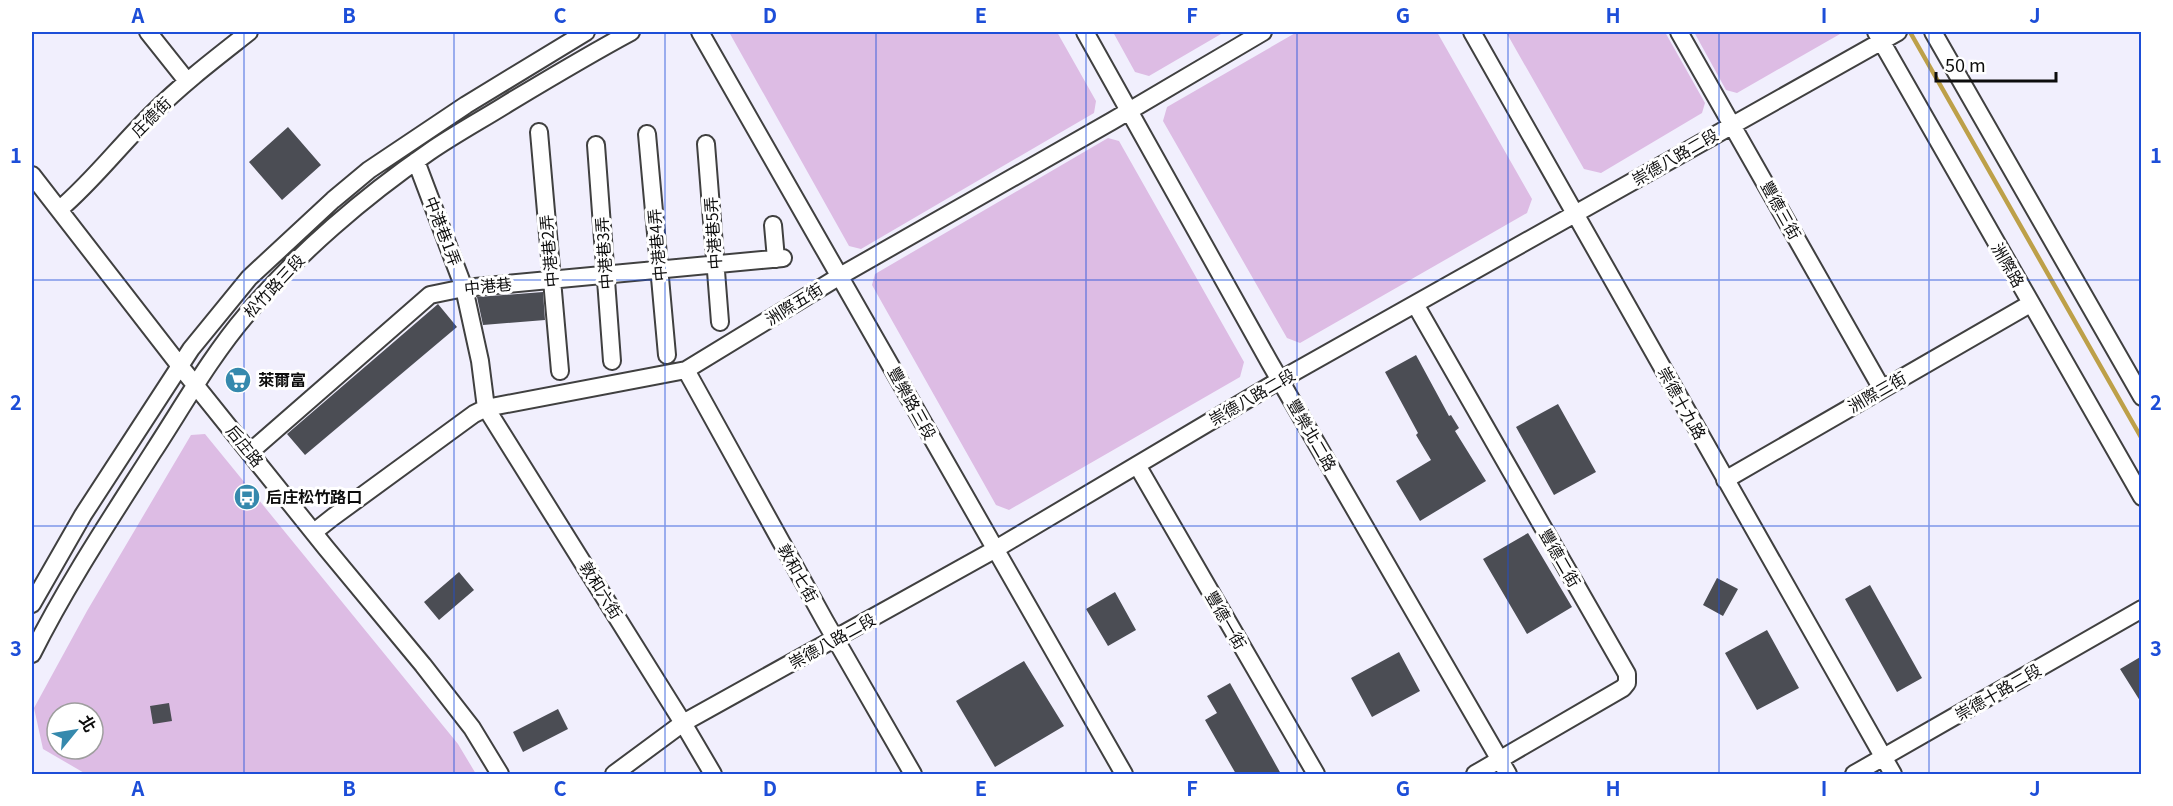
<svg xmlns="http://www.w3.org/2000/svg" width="2173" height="806" viewBox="0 0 2173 806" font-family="Georgia,'Noto Sans TC',serif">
<rect width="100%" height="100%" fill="#f1effd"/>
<path fill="#ddbce4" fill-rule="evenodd" d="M729,32H1057L1096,101L1094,113L861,249L849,246Z
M1113,32H1220L1221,34L1149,76L1135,72Z
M1297,32H1437L1532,199L1527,213L1300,343L1287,338L1163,121L1167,107Z
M1506,32H1665L1705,103L1702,113L1601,173L1584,169Z
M1694,32H1841L1840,34L1737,93L1726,90Z
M1108,138L1119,141L1244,362L1240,377L1009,510L996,505L872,285L875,274Z
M205,434L458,744L476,774H86L43,749L34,708L87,611L191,435ZM57,713H93V749H57Z"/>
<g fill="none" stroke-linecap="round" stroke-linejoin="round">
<path stroke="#bda049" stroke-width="4.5" d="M1910,32L2142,439"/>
</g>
<path fill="#4b4d54" d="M288,127L321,165L282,200L249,162Z
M543,292L545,320L483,325L477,297Z
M438,304L457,327L305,455L287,434Z
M1416,355L1449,416L1451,415L1459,428L1455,431L1486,481L1420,521L1396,481L1431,460L1416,435L1418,433L1385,372Z
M1558,404L1596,472L1554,495L1516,427Z
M1528,533L1572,607L1527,634L1483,559Z
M459,572L474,590L439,620L424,602Z
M1717,578L1738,589L1723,616L1703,605Z
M1870,585L1922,678L1897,692L1845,599Z
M1115,592L1136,630L1108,646L1086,609Z
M1767,630L1799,688L1757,710L1725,653Z
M1399,652L1420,691L1372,717L1351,678Z
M2142,656V704L2120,669Z
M1024,661L1064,726L995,767L956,701Z
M1230,683L1281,774H1236L1205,720L1217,713L1207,696Z
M169,703L172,721L153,724L150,706Z
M558,709L568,729L523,752L513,732Z"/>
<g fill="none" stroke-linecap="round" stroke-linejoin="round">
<defs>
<path id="minor" d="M148,32L187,81
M700,32C842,279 981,528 1124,774
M1085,32L1270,363L1508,774
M1472,32L1893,774
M1679,32L1882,389
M1876,32L2142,497
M1933,32L2142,397
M539,132L560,371
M647,134L667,355
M706,144L720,322
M596,145L612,361
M416,161L464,288L480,361L486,408L683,723L713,774
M32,175L180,366L326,548L423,665L472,728L500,774
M60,209C94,180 121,144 153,113C183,83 216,58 249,32
M773,225L776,259
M1415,304L1627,674V683L1623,688L1475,774
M686,370L825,621L913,774
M250,452L430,295L464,288L783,258
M1137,465L1316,774
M1725,480L2030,304
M314,532L333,517L474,414L486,408L686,370L840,276L1112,121L1263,32
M32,604L83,515L191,349L249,278L333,200L369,170L466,105L586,32
M32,654C67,584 111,518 153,452C183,406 211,356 247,314C297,254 365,196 429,152C455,134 483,119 510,102C550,78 590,54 631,32
M614,774L683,723L994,550L1280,380L1898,32
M1854,774L2142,609"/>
</defs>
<use href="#minor" stroke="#404040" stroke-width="20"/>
<use href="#minor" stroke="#fff" stroke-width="16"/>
</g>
<path fill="none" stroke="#1d4ed8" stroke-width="1.5" stroke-opacity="0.55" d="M244,32V774M454,32V774M665,32V774M876,32V774M1086,32V774M1297,32V774M1508,32V774M1719,32V774M1929,32V774M32,280H2142M32,526H2142"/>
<defs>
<symbol id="supermarket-disc" viewBox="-11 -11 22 22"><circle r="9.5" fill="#3589ad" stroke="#fff"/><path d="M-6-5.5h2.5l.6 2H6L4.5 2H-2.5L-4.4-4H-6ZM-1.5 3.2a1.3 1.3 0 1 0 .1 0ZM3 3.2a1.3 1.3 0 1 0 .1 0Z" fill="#fff"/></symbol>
<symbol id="bus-disc" viewBox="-11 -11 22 22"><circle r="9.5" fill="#3589ad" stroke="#fff"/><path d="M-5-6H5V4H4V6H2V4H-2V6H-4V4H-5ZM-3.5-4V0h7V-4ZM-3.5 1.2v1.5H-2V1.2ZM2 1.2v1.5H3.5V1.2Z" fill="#fff"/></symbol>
</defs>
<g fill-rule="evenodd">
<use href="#supermarket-disc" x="223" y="365" width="30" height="30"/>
<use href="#bus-disc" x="232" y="482" width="30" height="30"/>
</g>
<g text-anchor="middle" stroke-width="6" stroke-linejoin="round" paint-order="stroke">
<g font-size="16" fill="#0d0d0d" stroke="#fff">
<text transform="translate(151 117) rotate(-45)" y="6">庄德街</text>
<text transform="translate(1675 157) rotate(-30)" y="6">崇德八路二段</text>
<text transform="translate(1781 210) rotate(61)" y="6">豐德三街</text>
<text transform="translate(443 231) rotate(69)" y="6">中港巷1弄</text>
<text transform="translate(713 233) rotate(-94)" y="6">中港巷5弄</text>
<text transform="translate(657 245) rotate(-95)" y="6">中港巷4弄</text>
<text transform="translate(549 251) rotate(-95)" y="6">中港巷2弄</text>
<text transform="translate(604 253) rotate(-94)" y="6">中港巷3弄</text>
<text transform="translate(2008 265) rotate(60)" y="6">洲際路</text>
<text transform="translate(274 286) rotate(-47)" y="6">松竹路三段</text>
<text transform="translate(488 286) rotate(-6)" y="6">中港巷</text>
<text transform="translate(794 304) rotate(-32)" y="6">洲際五街</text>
<text transform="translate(1877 392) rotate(-30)" y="6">洲際三街</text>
<text transform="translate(1252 397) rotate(-30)" y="6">崇德八路二段</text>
<text transform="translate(912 403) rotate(61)" y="6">豐樂路三段</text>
<text transform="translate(1682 403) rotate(61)" y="6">崇德十九路</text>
<text transform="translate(1312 435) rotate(60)" y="6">豐樂北二路</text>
<text transform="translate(245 446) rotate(51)" y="6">后庄路</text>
<text transform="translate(1560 558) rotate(60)" y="6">豐德二街</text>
<text transform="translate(798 573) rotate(61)" y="6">敦和七街</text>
<text transform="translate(601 590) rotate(58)" y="6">敦和六街</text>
<text transform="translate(1226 620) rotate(60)" y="6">豐德一街</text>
<text transform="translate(832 641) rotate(-29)" y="6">崇德八路二段</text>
<text transform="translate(1998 692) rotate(-30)" y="6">崇德十路二段</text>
</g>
<g font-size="16" font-weight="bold" fill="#0d0d0d" stroke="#fff" text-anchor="start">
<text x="258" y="386">萊爾富</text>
<text x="266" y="503">后庄松竹路口</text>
</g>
</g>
<rect width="2173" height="806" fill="none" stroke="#ffffff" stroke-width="66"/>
<g transform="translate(75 731) rotate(60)"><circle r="28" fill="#ffffff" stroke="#9e9e9e" stroke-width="1.5"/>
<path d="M0-4.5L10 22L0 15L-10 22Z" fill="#3589ad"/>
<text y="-9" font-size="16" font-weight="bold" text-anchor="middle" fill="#0d0d0d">北</text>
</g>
<path d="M1936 72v9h120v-9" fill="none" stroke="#0d0d0d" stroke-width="3"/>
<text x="1945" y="72" font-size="18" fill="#0d0d0d" stroke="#ffffff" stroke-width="4.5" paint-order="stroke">50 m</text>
<rect x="33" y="33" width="2107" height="740" fill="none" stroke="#1d4ed8" stroke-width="2"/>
<g font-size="20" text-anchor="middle" font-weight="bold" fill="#1d4ed8">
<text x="138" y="23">A</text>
<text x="349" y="23">B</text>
<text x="560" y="23">C</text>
<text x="770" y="23">D</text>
<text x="981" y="23">E</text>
<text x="1192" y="23">F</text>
<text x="1403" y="23">G</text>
<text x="1613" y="23">H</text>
<text x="1824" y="23">I</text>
<text x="2035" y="23">J</text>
<text x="16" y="163">1</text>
<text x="2156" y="163">1</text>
<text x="16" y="410">2</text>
<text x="2156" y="410">2</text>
<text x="16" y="656">3</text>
<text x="2156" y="656">3</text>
<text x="138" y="796">A</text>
<text x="349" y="796">B</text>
<text x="560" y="796">C</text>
<text x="770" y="796">D</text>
<text x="981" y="796">E</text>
<text x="1192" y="796">F</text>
<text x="1403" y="796">G</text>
<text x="1613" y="796">H</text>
<text x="1824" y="796">I</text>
<text x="2035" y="796">J</text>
</g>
</svg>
